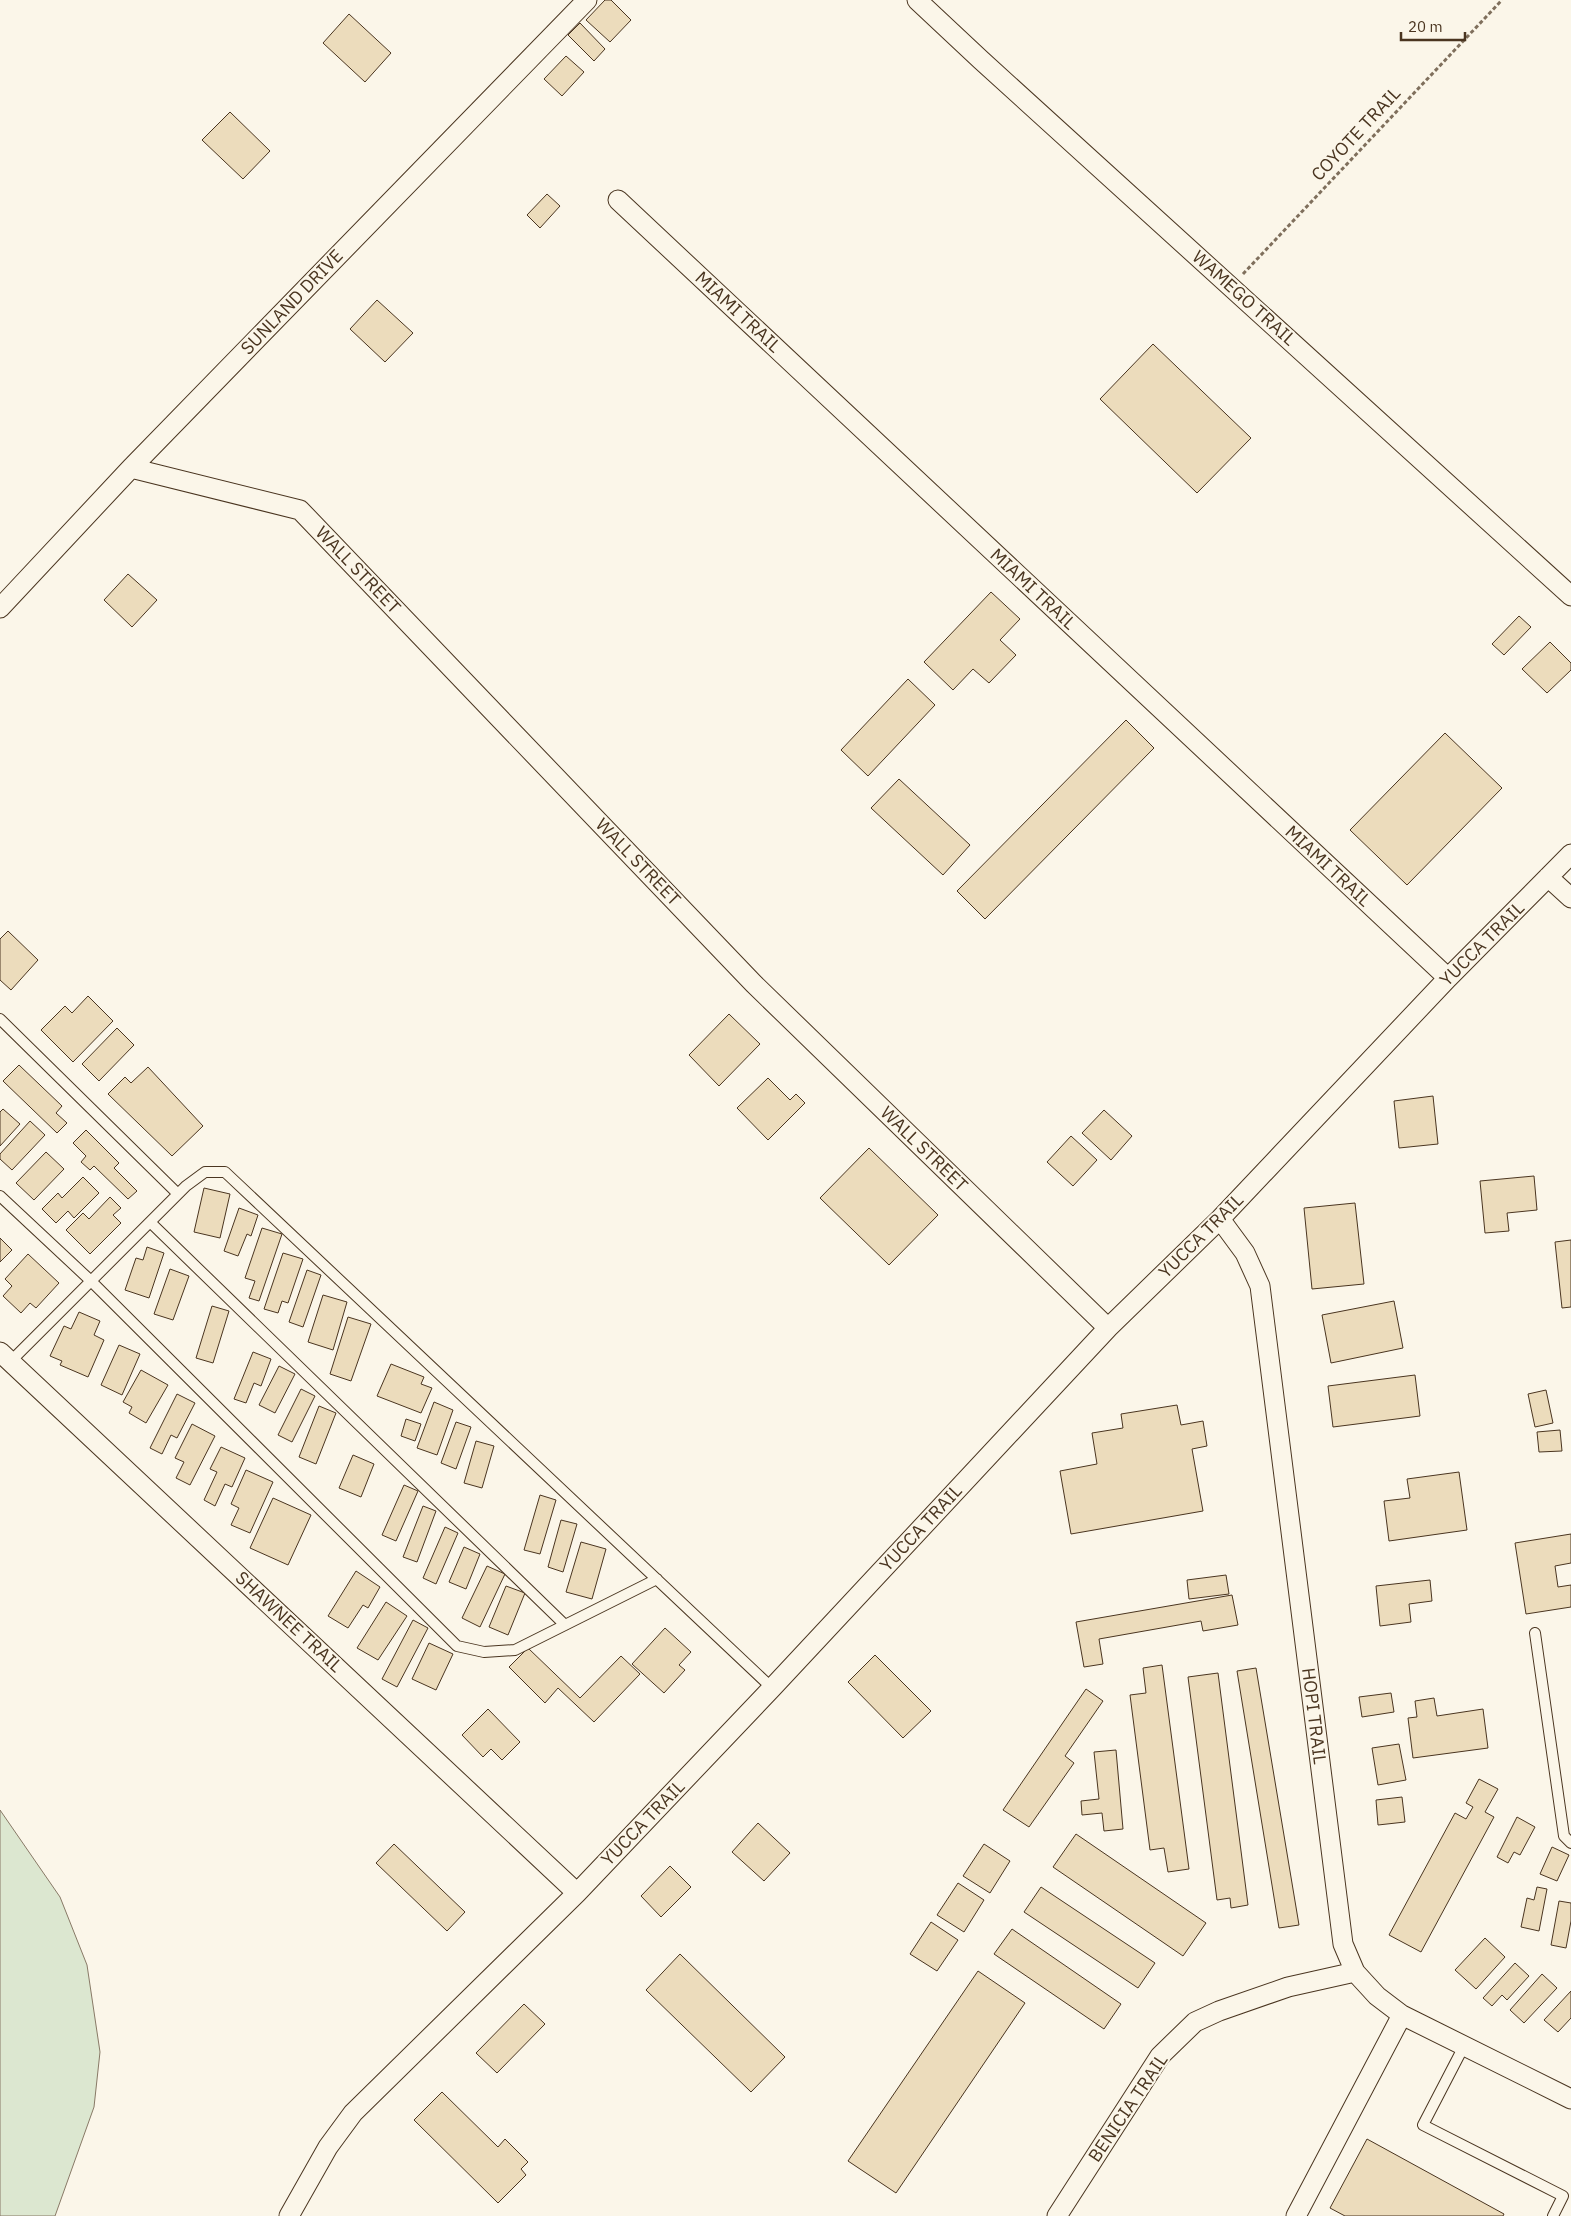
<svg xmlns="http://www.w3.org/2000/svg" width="1571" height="2216" viewBox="0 0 1571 2216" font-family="'IBM Plex Sans',sans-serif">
<rect width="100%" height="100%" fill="#fbf6e9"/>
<path fill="#dce7d0" stroke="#887966" d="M0,1810L60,1897L87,1965L100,2052L94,2107L55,2216H0Z"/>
<path fill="#ecdcbc" stroke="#4a3520" d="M605,0H611L631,20L610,42L586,20Z
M349,14L391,53L365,82L323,43Z
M580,23L605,49L594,61L568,35Z
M566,56L584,72L562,96L544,79Z
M230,112L270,151L243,179L202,140Z
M547,194L560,206L540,228L527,215Z
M377,300L413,333L385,362L350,329Z
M1153,344L1251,438L1197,493L1100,399Z
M128,574L157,600L132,627L104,600Z
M991,592L1020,619L1000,640L1016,655L989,683L973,669L953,690L924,662Z
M1519,616L1531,627L1504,655L1492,644Z
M1550,642L1571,663V670L1547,693L1522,669Z
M908,679L935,705L868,776L841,750Z
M1126,720L1154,748L985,919L957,891Z
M1445,733L1502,788L1407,885L1350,830Z
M899,779L970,845L943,875L871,808Z
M8,931L38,960L11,990L0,980V939Z
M88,996L113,1021L73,1062L41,1030L65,1006L72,1013Z
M729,1014L760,1044L719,1086L689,1055Z
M117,1028L134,1045L99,1081L82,1064Z
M19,1065L62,1106L56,1113L67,1123L57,1133L3,1081Z
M148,1067L203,1126L172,1156L108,1094L125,1077L131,1083Z
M768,1078L790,1100L796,1094L805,1103L768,1140L737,1108Z
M1433,1096L1438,1144L1399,1148L1394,1101Z
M3,1109L20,1124L0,1146V1112Z
M1104,1110L1132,1136L1111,1160L1082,1133Z
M30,1121L45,1135L12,1170L0,1159V1154Z
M86,1130L119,1163L114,1168L137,1191L128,1199L94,1166L90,1170L81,1162L86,1156L73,1143Z
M1071,1136L1097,1160L1073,1186L1047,1162Z
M869,1148L938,1215L889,1265L820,1198Z
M46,1152L64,1169L34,1200L16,1183Z
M1534,1176L1537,1210L1507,1213L1509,1231L1485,1233L1480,1181Z
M83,1177L99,1193L74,1218L68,1211L56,1223L42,1209L58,1193L62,1198Z
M204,1188L230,1194L220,1238L194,1232Z
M110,1197L121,1208L113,1215L121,1223L90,1254L66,1230L83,1213L89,1219Z
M1355,1203L1364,1284L1312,1289L1304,1208Z
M239,1208L258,1215L251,1236L247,1234L238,1256L224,1251Z
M262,1228L282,1234L259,1301L249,1298L255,1281L245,1278Z
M0,1238L12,1250L0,1262Z
M1571,1240V1307L1562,1308L1555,1242Z
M147,1247L164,1253L149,1298L125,1290L136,1258L143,1260Z
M283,1253L303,1259L288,1303L282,1301L278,1313L264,1309Z
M28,1254L59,1283L36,1308L30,1303L21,1313L3,1296L12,1286L5,1279Z
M170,1269L189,1276L173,1320L154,1314Z
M307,1270L321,1275L303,1327L289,1322Z
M323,1295L347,1302L333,1350L308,1342Z
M1394,1301L1403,1348L1331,1363L1322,1315Z
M212,1306L229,1311L213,1363L196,1358Z
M79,1312L100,1321L94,1335L104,1340L88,1377L60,1365L62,1361L50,1356L64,1326L71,1329Z
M348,1317L371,1324L351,1381L330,1374Z
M119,1345L140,1354L122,1395L101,1385Z
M253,1352L271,1359L261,1386L254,1383L246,1403L234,1399Z
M391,1364L424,1377L421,1384L432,1388L421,1413L377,1396Z
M279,1366L295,1374L275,1413L259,1405Z
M141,1370L168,1385L146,1423L129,1413L132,1407L123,1402Z
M1415,1375L1420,1416L1333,1427L1328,1386Z
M301,1389L315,1396L292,1442L278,1435Z
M1546,1390L1553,1423L1535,1427L1528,1394Z
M177,1394L195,1403L177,1438L171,1435L162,1454L150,1448Z
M434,1402L453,1410L437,1455L417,1448Z
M1177,1405L1181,1425L1203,1421L1207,1446L1192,1449L1203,1511L1071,1534L1060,1471L1097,1464L1092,1433L1123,1428L1121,1414Z
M319,1406L336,1413L316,1464L299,1457Z
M406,1419L421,1424L415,1441L401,1436Z
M456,1422L471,1427L456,1469L441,1463Z
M192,1424L215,1436L190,1485L176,1478L184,1462L175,1458Z
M1560,1430L1562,1451L1539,1452L1537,1432Z
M476,1441L494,1446L482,1488L464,1483Z
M221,1447L245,1458L232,1487L225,1484L215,1506L204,1500L217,1472L210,1469Z
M353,1455L374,1464L361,1497L339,1488Z
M246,1470L273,1482L250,1533L231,1525L239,1508L231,1504Z
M1459,1472L1467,1530L1389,1541L1384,1501L1410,1498L1407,1479Z
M404,1485L418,1491L396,1541L382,1535Z
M540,1495L556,1500L540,1554L524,1550Z
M273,1498L311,1515L288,1565L250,1548Z
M423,1506L436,1511L417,1562L403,1557Z
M561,1520L577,1524L563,1572L548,1567Z
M445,1527L458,1533L436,1584L423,1578Z
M1571,1534V1563L1555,1566L1558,1587L1571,1585V1607L1526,1614L1515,1543Z
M581,1542L606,1549L592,1599L566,1592Z
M464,1547L480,1554L466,1589L449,1582Z
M487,1566L505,1574L480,1627L462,1618Z
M356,1571L380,1587L368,1608L363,1605L348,1628L328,1616Z
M1226,1575L1229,1594L1189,1599L1187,1580Z
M1430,1580L1432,1601L1409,1604L1411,1622L1380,1626L1376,1586Z
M506,1586L525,1593L508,1635L489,1627Z
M1232,1595L1238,1625L1203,1631L1201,1621L1099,1639L1103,1664L1084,1667L1076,1622Z
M386,1602L407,1616L378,1660L357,1648Z
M413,1620L428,1628L397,1687L382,1679Z
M665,1628L691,1652L679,1665L685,1670L664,1693L632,1664Z
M429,1643L453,1654L436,1690L412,1679Z
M528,1648L580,1698L621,1656L640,1674L594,1722L558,1688L545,1703L509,1667Z
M875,1655L931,1711L903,1738L848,1682Z
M1162,1665L1189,1869L1168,1872L1164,1848L1150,1850L1130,1695L1146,1693L1143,1668Z
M1256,1668L1299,1925L1279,1928L1237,1671Z
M1218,1673L1248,1905L1231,1908L1230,1898L1217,1900L1188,1677Z
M1086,1689L1103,1701L1065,1756L1074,1763L1029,1827L1003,1810Z
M1391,1693L1394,1712L1362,1717L1359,1697Z
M1434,1698L1437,1716L1483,1709L1488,1748L1413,1758L1408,1718L1417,1717L1415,1701Z
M488,1709L520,1742L502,1760L491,1749L483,1757L462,1735Z
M1399,1744L1406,1780L1378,1785L1372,1748Z
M1116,1750L1123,1829L1104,1831L1102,1813L1082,1815L1081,1801L1099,1799L1094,1752Z
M1479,1779L1498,1789L1485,1812L1494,1817L1421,1952L1389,1935L1455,1813L1466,1819L1473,1807L1466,1803Z
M1402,1797L1405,1822L1378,1825L1376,1800Z
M1517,1817L1535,1827L1520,1855L1514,1852L1508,1863L1497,1857Z
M758,1823L790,1853L764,1881L732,1852Z
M1076,1834L1206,1923L1183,1956L1053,1867Z
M394,1844L465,1912L447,1931L376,1863Z
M984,1844L1010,1861L990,1893L963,1876Z
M1552,1847L1569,1855L1557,1881L1540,1874Z
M670,1866L691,1887L661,1917L641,1896Z
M958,1883L984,1900L964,1932L937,1915Z
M1041,1887L1155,1963L1138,1988L1024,1912Z
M1537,1887L1547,1889L1539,1931L1521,1927L1527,1898L1534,1900Z
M1559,1901L1571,1903V1921L1566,1948L1551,1945Z
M931,1922L958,1940L937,1971L910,1954Z
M1012,1929L1121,2004L1104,2029L994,1954Z
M1485,1938L1505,1957L1476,1989L1455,1970Z
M680,1954L785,2057L751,2092L646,1990Z
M1515,1963L1529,1976L1507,2000L1502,1995L1492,2006L1483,1998Z
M978,1971L1025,2003L896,2193L848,2161Z
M1542,1974L1557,1988L1524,2023L1510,2010Z
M1571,1991V2018L1558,2032L1544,2020Z
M524,2004L545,2024L497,2073L476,2053Z
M442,2092L498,2147L505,2139L528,2162L521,2169L526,2175L498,2203L414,2120Z
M1367,2139L1504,2214L1503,2216H1345L1330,2208Z"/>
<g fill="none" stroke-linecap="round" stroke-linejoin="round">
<defs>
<path id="lane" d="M0,1019L178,1194
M0,1196L91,1281L457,1646L484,1652L515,1650L657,1579
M150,1222L565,1625
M10,1362L186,1186L205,1172H225L772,1688
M1535,1633L1564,1836L1571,1843
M1464,2046L1423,2125L1563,2196L1553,2216"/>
<path id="street" d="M917,0L981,60L1571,596
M618,200L1448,978
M131,468L300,510L754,984L1108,1328
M0,608L131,468L587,0
M1548,877L1571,898
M1220,1219L1245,1253L1260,1286L1343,1944L1355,1972L1377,1996L1402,2015L1571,2099
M0,1352L577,1893
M289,2216L328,2147L353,2113L577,1893L772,1688L1108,1328L1220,1219L1448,978L1571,854
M1057,2216L1160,2056L1195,2022L1219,2011L1288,1987L1355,1972
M1296,2216L1402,2015"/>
</defs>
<use href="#lane" stroke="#4a3520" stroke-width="12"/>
<use href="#street" stroke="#4a3520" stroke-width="21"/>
<path stroke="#7f6f5c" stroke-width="3" stroke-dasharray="4 2.5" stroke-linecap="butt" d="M1243,274L1502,0"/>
<use href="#lane" stroke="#fbf6e9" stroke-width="10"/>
<use href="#street" stroke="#fbf6e9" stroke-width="19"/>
</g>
<g text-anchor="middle" stroke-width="4" stroke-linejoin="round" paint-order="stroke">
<g font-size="18" fill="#4a3520" stroke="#fbf6e9">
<text transform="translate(1356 134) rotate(-47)" y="6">COYOTE TRAIL</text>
<text transform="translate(1244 298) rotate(42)" y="6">WAMEGO TRAIL</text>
<text transform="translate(292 302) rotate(-46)" y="6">SUNLAND DRIVE</text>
<text transform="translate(738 312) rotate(43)" y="6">MIAMI TRAIL</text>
<text transform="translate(358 570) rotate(46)" y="6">WALL STREET</text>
<text transform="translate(1033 589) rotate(43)" y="6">MIAMI TRAIL</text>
<text transform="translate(638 862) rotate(46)" y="6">WALL STREET</text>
<text transform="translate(1328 866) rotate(43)" y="6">MIAMI TRAIL</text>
<text transform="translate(1482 944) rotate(-45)" y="6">YUCCA TRAIL</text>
<text transform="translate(924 1149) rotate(44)" y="6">WALL STREET</text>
<text transform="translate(1201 1236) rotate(-45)" y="6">YUCCA TRAIL</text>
<text transform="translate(921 1528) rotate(-47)" y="6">YUCCA TRAIL</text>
<text transform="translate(289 1622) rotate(43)" y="6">SHAWNEE TRAIL</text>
<text transform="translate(1314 1716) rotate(83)" y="6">HOPI TRAIL</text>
<text transform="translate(643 1823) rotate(-46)" y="6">YUCCA TRAIL</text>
<text transform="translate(1128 2108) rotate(-56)" y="6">BENICIA TRAIL</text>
</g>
</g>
<path d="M1401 32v8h64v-8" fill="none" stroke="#4a3520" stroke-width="2.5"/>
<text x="1408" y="32" font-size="15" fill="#4a3520" stroke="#fbf6e9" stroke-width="4" paint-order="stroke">20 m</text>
</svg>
